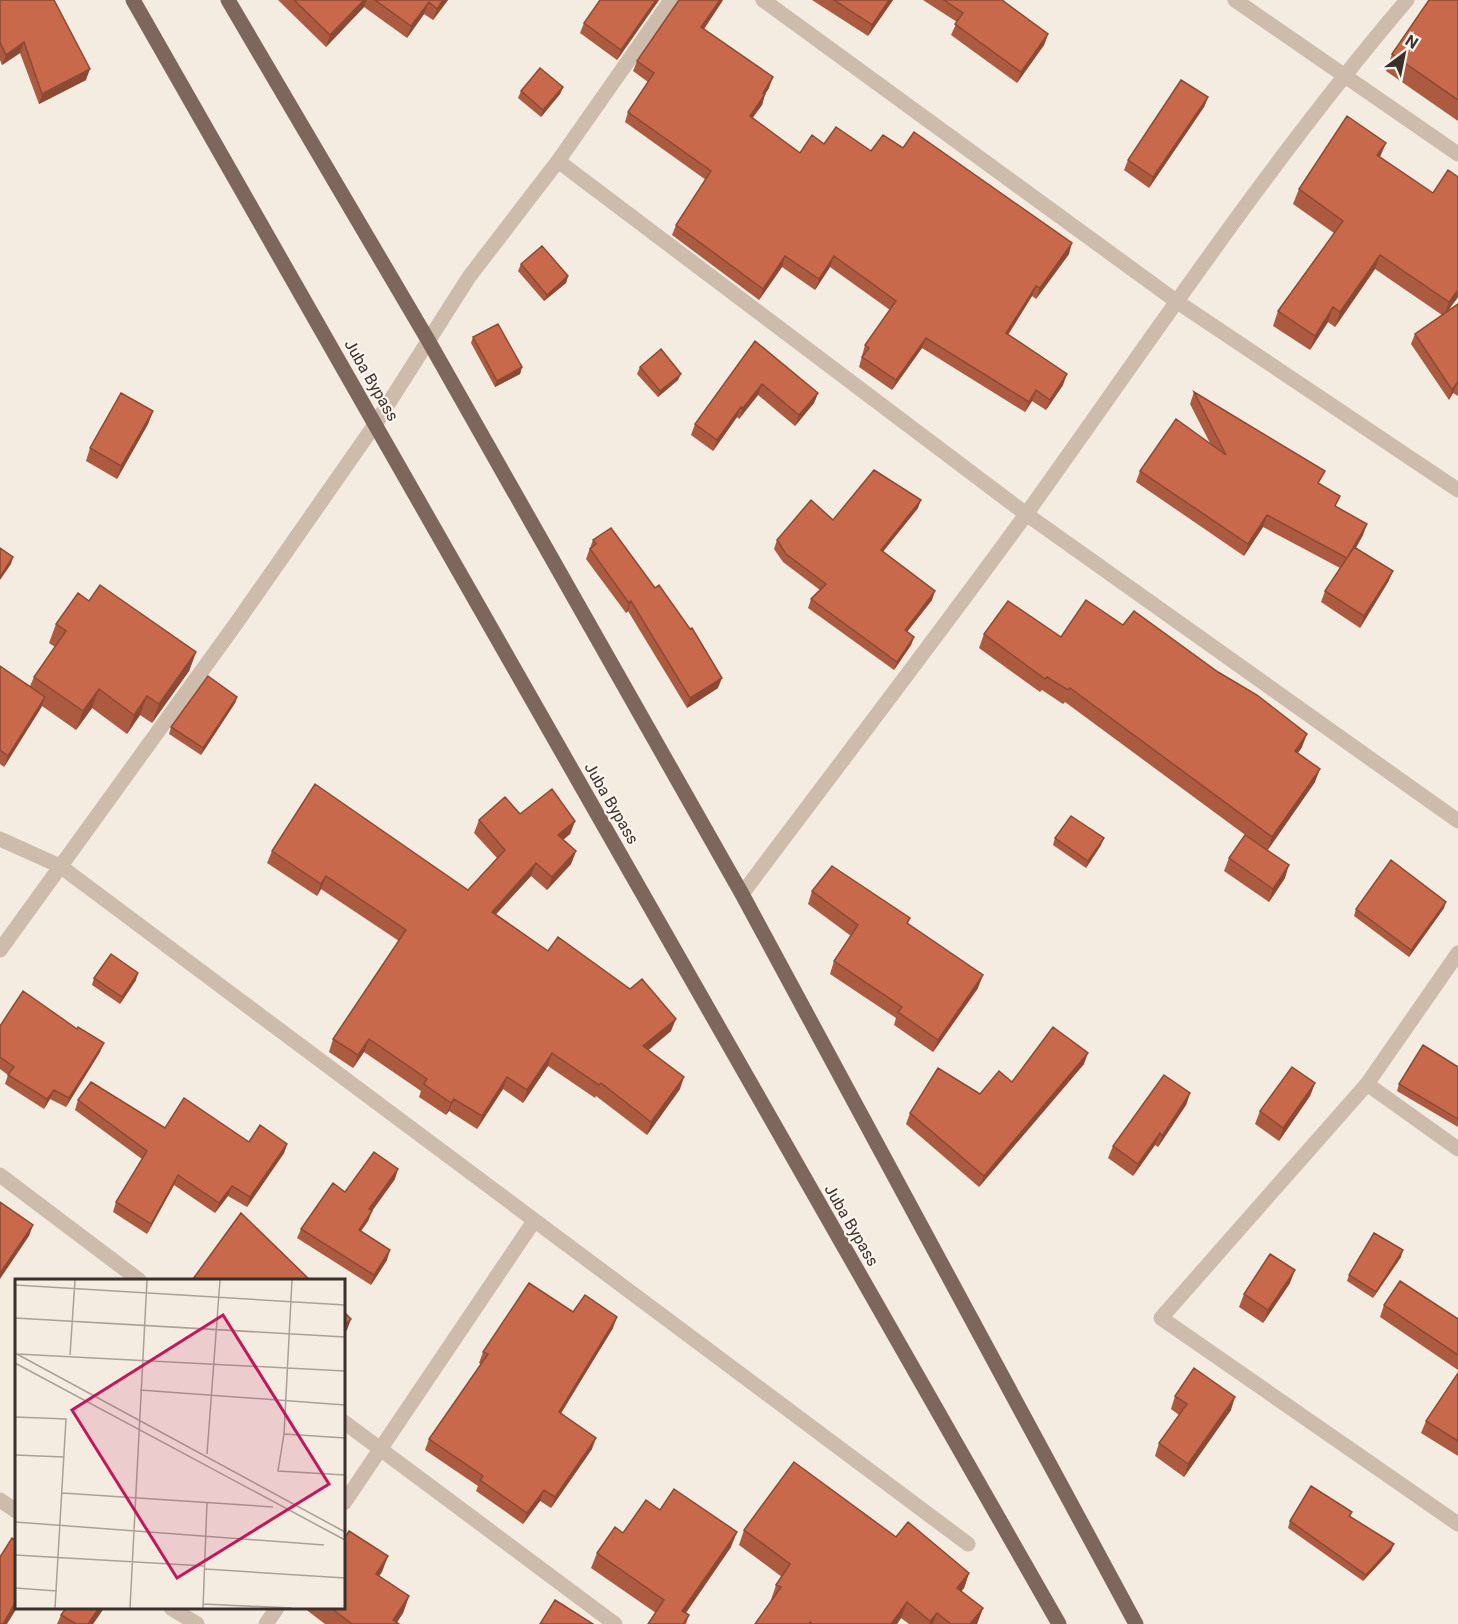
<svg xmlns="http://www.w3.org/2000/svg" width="1458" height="1624" viewBox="0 0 1458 1624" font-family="Roboto,sans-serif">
<rect width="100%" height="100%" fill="#f4ebe1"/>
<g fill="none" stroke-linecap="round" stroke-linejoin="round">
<path stroke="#cdbbac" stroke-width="15" d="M763,0L1176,301L1458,490
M1235,0L1458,154
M558,161L1026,514L1458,821
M0,839L60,866L968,1544
M742,894C837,767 934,641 1027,513C1151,340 1269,162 1407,0
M0,950L235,625L376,423L469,277L558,161L671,0
M1458,953L1367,1084L1161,1318L1458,1524
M1367,1084L1458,1149
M0,1175L139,1280
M344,1422L615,1624
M0,1500L16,1511
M344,1503L534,1221
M171,1608L197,1624
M266,1624L277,1608"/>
<path stroke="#7d675c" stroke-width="15" d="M133,0L1059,1624
M228,0L428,340L742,894L1136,1624"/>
</g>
<path fill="#ac5a40" d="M0,0L86,80L39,104L20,53L2,65L0,60Z
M278,0H448L433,20L424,14L407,38L364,7L326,47Z
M659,0L617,60L580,33L584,23Z
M723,0L704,29L769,88L765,94L762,105L752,118L800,153L824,144L871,151L903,148L1069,254L1036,299L1032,296L1008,335L1063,385L1046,410L1032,401L1025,412L922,348L892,390L859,367L865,345L890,310L830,267L815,290L782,267L759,300L672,235L676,225L706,180L625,122L628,112L648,82L633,71L637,61Z
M812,0H893L868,36Z
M923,0H1002L1048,34L1044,45L1017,83L951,35L957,22Z
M1458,0V121L1386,71L1392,54Z
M563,87L560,94L541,117L518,98L521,91Z
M1208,97L1204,107L1149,188L1124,170L1128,160Z
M1380,157L1458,297L1447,312L1458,304V396L1453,393L1449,400L1411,344L1415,334L1442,315L1375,269L1335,327L1328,322L1310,350L1273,326L1278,311L1334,233L1293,204L1299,189Z
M521,264L568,276L566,283L544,301L518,271Z
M473,337L522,367L520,374L495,387L471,343Z
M755,341L818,393L814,403L795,426L758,395L739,419L737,417L713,451L691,435L695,424Z
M640,367L678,380L658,397L637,374Z
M1194,392L1320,484L1336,507L1363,535L1356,548L1393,571L1388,582L1360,628L1321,602L1325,591L1340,568L1263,527L1244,556L1136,482L1140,471L1210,443L1190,404Z
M153,411L148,424L117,479L86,461L90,448Z
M918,508L883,551L932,600L907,632L914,637L911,645L894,670L808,608L811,599L820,590L783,562L774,549L777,540L833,520Z
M593,540L718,688L687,708L628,611L626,613L586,559Z
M89,601L196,652L189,671L152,723L140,715L127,734L92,708L76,730L42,706L4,767L0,764V666L30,686L34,677L55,647L49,643L56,624Z
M984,634L1061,637L1302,747L1298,753L1315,782L1267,851L1065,702L1063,704L1042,690L1040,692L979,648Z
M237,697L235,703L201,755L169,734L171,727Z
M520,814L575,821L570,834L563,840L576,851L571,864L547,890L531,876L496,914L548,951L671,1031L648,1050L680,1089L647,1135L596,1096L595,1098L548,1066L523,1103L503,1089L477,1129L449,1111L446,1115L419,1097L421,1091L364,1052L353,1068L329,1052L333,1039L399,941L321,889L317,896L267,863L272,851L468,890L497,858L474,833L479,820Z
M1055,838L1101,845L1086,868L1053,845Z
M1229,858L1285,878L1269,902L1224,871Z
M812,891L908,923L978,988L933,1052L894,1025L896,1018L830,974L834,961L851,936L808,904Z
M1444,908L1409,957L1354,916L1356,909Z
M94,978L136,980L120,1004L92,985Z
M0,1026L100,1052L66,1107L50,1099L44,1109L5,1084L8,1075L0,1069Z
M1084,1064L979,1187L906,1124L910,1113L980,1094L1012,1082Z
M1458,1067V1127L1397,1091L1399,1084Z
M1315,1083L1310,1096L1279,1141L1255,1124L1260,1111Z
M1190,1093L1186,1105L1158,1147L1155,1145L1133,1176L1108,1158L1113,1146Z
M78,1100L165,1128L249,1142L287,1144L284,1153L247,1207L228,1196L215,1213L174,1185L147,1234L113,1212L116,1202L142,1159L75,1110Z
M395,1179L372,1211L368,1221L361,1231L387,1260L371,1285L297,1238L301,1229L345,1192Z
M1401,1257L1373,1298L1347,1281L1349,1275Z
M1290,1283L1263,1323L1239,1307L1244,1294Z
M1384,1305L1458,1319V1370L1380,1317Z
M573,1312L613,1328L561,1413L592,1449L551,1508L540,1501L523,1524L476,1491L478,1486L425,1450L429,1439L481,1364L479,1363L483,1352Z
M1458,1373V1456L1421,1433L1426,1421Z
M1175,1396L1231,1410L1184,1477L1155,1456L1159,1443L1179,1415L1171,1409Z
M660,1510L731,1547L686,1613L689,1615L686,1624H648L656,1613L591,1568L597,1553L623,1533Z
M1352,1512L1350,1517L1391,1551L1363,1581L1288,1528L1290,1521Z
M744,1530L896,1537L969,1573L964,1588L961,1591L983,1608L977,1624H909L901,1618L897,1624H755L772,1601L771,1600L776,1585L782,1577L739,1545Z
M388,1556L379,1576L409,1596L403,1613L397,1622L399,1624H325L304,1608H344Z
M66,1608H104L93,1624H57L61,1615Z"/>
<path fill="#8c4a34" d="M364,0H367L364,7L326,47L330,35Z
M443,0H448L433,20L437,9Z
M656,0H659L617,60L621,50Z
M720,0H723L698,38L701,27Z
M889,0H893L868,36L872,25Z
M429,2L424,14L407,38L411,26Z
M1048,34L1044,45L1017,83L1021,72Z
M24,42L20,53L2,65L6,55Z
M90,69L86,80L39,104L42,94Z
M773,77L769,88L759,103L763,93Z
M563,87L560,94L541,117L543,110Z
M765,94L762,105L746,127L750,116Z
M1208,97L1204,107L1149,188L1153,177Z
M1386,143L1380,157L1372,169L1377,155Z
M1072,243L1069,254L1036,299L1040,288Z
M1380,255L1375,269L1335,327L1340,312Z
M785,256L782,267L759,300L763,289Z
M834,256L830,267L815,290L819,279Z
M568,276L566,283L544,301L547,295Z
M1036,286L1032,296L1002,344L1006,333Z
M1458,290V297L1444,316L1449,302Z
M1333,307L1328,322L1310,350L1315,336Z
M926,338L922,348L892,390L896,380Z
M522,367L520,374L495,387L497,381Z
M681,374L678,380L658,397L660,391Z
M1067,374L1063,385L1046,410L1050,400Z
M1457,383L1453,393L1449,400L1452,390Z
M762,384L758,395L739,419L743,408Z
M1036,390L1032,401L1025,412L1029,402Z
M818,393L814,403L795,426L799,415Z
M741,407L737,417L713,451L717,440Z
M153,411L148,424L117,479L121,466Z
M921,500L918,508L878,558L881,550Z
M1267,515L1263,527L1244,556L1248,544Z
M1367,524L1363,535L1343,569L1347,558Z
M13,557L11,564L0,580V577Z
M1393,571L1388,582L1360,628L1364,616Z
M935,591L932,600L902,638L905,630Z
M631,601L628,611L626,613L629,603Z
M914,637L911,645L894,670L897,662Z
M196,652L189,671L152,723L159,704Z
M722,678L718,688L687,708L690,698Z
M99,689L92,708L76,730L83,711Z
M147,696L140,715L127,734L134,715Z
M45,697L41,708L4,767L8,756Z
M237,697L235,703L201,755L203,748Z
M1307,734L1302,747L1290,764L1295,751Z
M1320,769L1315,782L1267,851L1272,837Z
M575,821L570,834L553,848L558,835Z
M1104,838L1101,845L1086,868L1088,861Z
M576,851L571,864L547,890L552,877Z
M536,863L531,876L487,924L492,912Z
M1289,865L1285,878L1269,902L1273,889Z
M326,876L321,889L317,896L321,884Z
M1446,902L1444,908L1409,957L1411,950Z
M138,973L136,980L120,1004L122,997Z
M983,975L978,988L933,1052L938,1040Z
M676,1019L671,1031L638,1059L643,1046Z
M369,1039L364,1052L353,1068L358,1055Z
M104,1043L100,1052L66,1107L69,1098Z
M552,1053L548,1066L523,1103L527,1090Z
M1088,1053L1084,1064L979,1187L984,1176Z
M507,1077L503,1089L477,1129L482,1116Z
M684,1077L680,1089L647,1135L651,1122Z
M1315,1083L1310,1096L1279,1141L1283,1128Z
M54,1090L50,1099L44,1109L47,1099Z
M1190,1093L1186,1105L1158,1147L1162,1136Z
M454,1099L449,1111L446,1115L451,1103Z
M1160,1133L1155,1145L1133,1176L1138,1164Z
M287,1144L284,1153L247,1207L250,1197Z
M398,1169L395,1179L366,1219L369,1209Z
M178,1175L174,1185L147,1234L151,1224Z
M232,1186L228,1196L215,1213L219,1203Z
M372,1211L368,1221L355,1239L359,1230Z
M33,1225L29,1236L0,1279V1273Z
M390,1250L387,1260L371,1285L374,1275Z
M1403,1250L1401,1257L1373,1298L1376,1292Z
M1295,1270L1290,1283L1263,1323L1268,1310Z
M617,1317L613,1328L555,1423L559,1412Z
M351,1319L347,1330L344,1333V1326Z
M1235,1397L1231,1410L1184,1477L1188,1464Z
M596,1438L592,1449L551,1508L555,1497Z
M544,1490L540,1501L523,1524L527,1513Z
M737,1532L731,1547L678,1624L682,1611Z
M1394,1544L1391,1551L1363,1581L1366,1575Z
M388,1556L382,1572L370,1590L376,1574Z
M969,1573L964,1588L952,1603L957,1588Z
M409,1596L403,1613L396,1624L393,1620Z
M16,1601L17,1608L7,1624H3Z
M907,1602L901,1618L897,1624H891Z
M99,1608H104L93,1624H88Z
M983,1608L977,1624H970Z
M937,1613L933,1624H929L930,1621Z"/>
<path fill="#c8694b" stroke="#8c4a34" stroke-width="1.5" d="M0,0H54L90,69L42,94L24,42L6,55L0,42Z
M294,0H364L330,35Z
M375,0H443L437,9L429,2L411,26Z
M600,0H656L621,50L584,23Z
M679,0H720L701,27L773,77L763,93L765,94L750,116L800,153L812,135L824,144L836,127L871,151L883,135L903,148L914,132L1072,243L1040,288L1036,286L1006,333L1067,374L1050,400L1036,390L1029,402L926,338L896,380L862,357L869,348L865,345L896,301L834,256L819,279L785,256L763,289L676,225L711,171L628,112L654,73L637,61Z
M834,0H889L872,25Z
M944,0H1002L1048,34L1021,72L955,24L963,13Z
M1429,0H1458V100L1392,54Z
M540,68L563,87L543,110L521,91Z
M1181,80L1208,97L1153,177L1128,160Z
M1347,116L1386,143L1377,155L1433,193L1448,170L1458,177V290L1449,302L1380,255L1340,312L1333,307L1315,336L1278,311L1343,221L1299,189Z
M542,246L568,276L547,295L521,264Z
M1458,304V384L1457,383L1452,390L1415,334Z
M498,324L522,367L497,381L473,337Z
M755,341L818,393L799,415L762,384L743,408L741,407L717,440L695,424Z
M661,349L681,374L660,391L640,367Z
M1194,392L1325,471L1318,483L1340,496L1335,506L1367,524L1347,558L1354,547L1393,571L1364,616L1325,591L1347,558L1267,515L1248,544L1140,471L1176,419L1226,455Z
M121,393L153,411L121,466L90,448Z
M874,470L921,500L881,550L935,591L905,630L914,637L897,662L811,599L826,584L786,554L777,540L811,500L833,520Z
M611,528L655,588L659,585L690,629L692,628L722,678L690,698L631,601L629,603L590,549L596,544L593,540Z
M0,548L13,557L0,577Z
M100,585L196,652L159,704L147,696L134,715L99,689L83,711L34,677L66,631L56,624L78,593L89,601Z
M1086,600L1123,625L1134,611L1218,672L1257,695L1307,734L1295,751L1320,769L1272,837L1070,688L1068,690L1047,677L1045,679L984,634L1008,601L1061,637Z
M0,666L45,697L8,756L0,750Z
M208,676L237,697L203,748L171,727Z
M315,784L468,890L505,850L479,820L505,797L520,814L552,789L575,821L558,835L576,851L552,877L536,863L492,912L548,951L558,937L630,989L642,979L676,1019L643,1046L684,1077L651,1122L601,1083L599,1085L552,1053L527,1090L507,1077L482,1116L454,1099L451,1103L424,1084L427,1079L369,1039L358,1055L333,1039L406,930L326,876L321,884L272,851Z
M1071,816L1104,838L1088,861L1055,838Z
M1245,835L1289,865L1273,889L1229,858Z
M1391,860L1446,902L1411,950L1356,909Z
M832,866L910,918L907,923L983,975L938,1040L898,1012L902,1007L834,961L858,925L812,891Z
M111,954L138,973L122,997L94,978Z
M23,991L77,1029L78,1027L104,1043L69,1098L54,1090L47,1099L8,1075L14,1067L0,1057V1026Z
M1053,1027L1088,1053L984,1176L910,1113L938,1068L980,1094L999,1071L1012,1082Z
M1423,1045L1458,1067V1119L1399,1084Z
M1292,1067L1315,1083L1283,1128L1260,1111Z
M1164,1075L1190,1093L1162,1136L1160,1133L1138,1164L1113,1146Z
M91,1082L165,1128L184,1098L249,1142L260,1125L287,1144L250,1197L232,1186L219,1203L178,1175L151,1224L116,1202L147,1151L78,1100Z
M374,1152L398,1169L369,1209L372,1211L359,1230L390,1250L374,1275L301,1229L333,1183L345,1192Z
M0,1202L33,1225L0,1273Z
M241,1213L311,1281H195L193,1279Z
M1374,1233L1403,1250L1376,1292L1349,1275Z
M1270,1254L1295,1270L1268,1310L1244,1294Z
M1400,1281L1458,1319V1355L1384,1305Z
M529,1283L573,1312L585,1295L617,1317L559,1412L596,1438L555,1497L544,1490L527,1513L480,1480L483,1476L429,1439L488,1354L483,1352Z
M344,1312L351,1319L344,1326Z
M1194,1368L1235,1397L1188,1464L1159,1443L1187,1404L1175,1396Z
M1458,1373V1441L1426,1421Z
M794,1462L896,1537L908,1522L969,1573L957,1588L983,1608L970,1624H951L937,1613L930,1621L907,1602L891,1624H812L810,1622L809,1624H755L781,1587L776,1585L790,1564L744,1530Z
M1311,1486L1352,1512L1349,1516L1394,1544L1366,1575L1290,1521Z
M674,1489L737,1532L682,1611L689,1615L683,1624H648L664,1600L597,1553L615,1527L623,1533L646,1500L660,1510Z
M349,1531L388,1556L376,1574L409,1596L393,1620L399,1624H352L331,1608H344V1539Z
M12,1538L16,1541V1601L3,1624H0V1557Z
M555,1600L593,1624H540Z
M66,1608H99L88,1624H76L61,1615Z"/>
<g text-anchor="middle" stroke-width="4.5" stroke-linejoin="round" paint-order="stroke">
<g font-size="16" fill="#3b302b" stroke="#fbf5ee">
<text transform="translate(372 380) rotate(60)" y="6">Juba Bypass</text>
<text transform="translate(612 803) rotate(60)" y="6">Juba Bypass</text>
<text transform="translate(852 1225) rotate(60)" y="6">Juba Bypass</text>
</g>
</g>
<g transform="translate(15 1279)">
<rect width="330" height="330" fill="#f4ebe1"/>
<path fill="none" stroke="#aaa098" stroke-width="1.5" d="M277,1L269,155L263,192L330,196M0,6L330,26M0,39L330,58M0,74L330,253M2,75L330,92M55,76L60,1M0,84L330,261M125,111L330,126M0,138L51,140L40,329M269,155L330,159M192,175L205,1M0,176L49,178M47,214L258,228M0,243L309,266M0,276L190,287M190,290L330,299M0,309L42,312M188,325L277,329M115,329L132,1M188,329L192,223"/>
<path fill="#c2185b" fill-opacity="0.15" stroke="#c2185b" stroke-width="3" d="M208,36L314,205L162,299L57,131Z"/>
<rect width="330" height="330" fill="none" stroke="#3b302b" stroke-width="3"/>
</g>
<g transform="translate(1404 54) rotate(32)" stroke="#fbf5ee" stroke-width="4.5" paint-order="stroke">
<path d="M0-4.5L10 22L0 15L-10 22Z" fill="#3b302b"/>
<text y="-9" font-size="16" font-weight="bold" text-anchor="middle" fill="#3b302b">N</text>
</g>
</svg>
